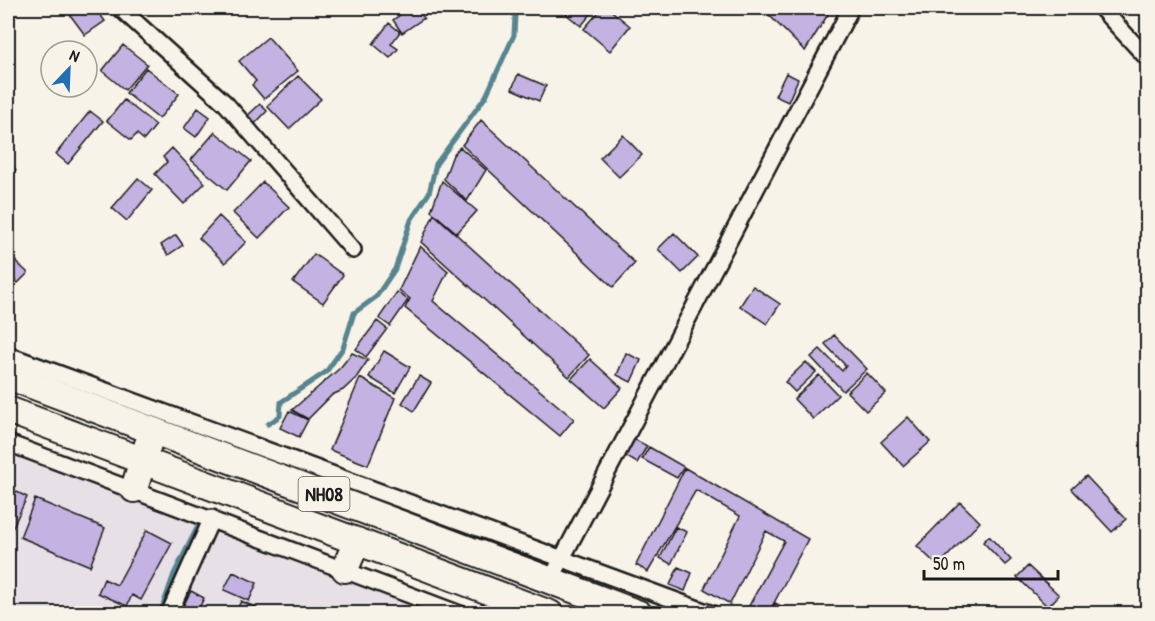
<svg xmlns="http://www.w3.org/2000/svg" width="1155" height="621" viewBox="0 0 1155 621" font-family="'Patrick Hand',sans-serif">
<rect width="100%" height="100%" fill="#f7f3e8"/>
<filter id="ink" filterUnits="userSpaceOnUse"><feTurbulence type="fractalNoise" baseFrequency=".0167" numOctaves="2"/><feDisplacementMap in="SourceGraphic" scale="12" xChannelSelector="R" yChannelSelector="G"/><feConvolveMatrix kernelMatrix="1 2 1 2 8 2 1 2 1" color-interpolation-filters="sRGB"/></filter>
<g filter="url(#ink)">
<path fill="#e7e0e6" d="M8,443L460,613H8Z"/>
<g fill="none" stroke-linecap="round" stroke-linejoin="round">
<path stroke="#56848f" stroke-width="5" d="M268,424L280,416L281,402L326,372L343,348L354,313L376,297L395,269L411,220L429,193L436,164L486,96L514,35L515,15L519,8
M160,614L174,574L198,526"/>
</g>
<path fill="#c3b2e2" stroke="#1c1c1c" stroke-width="1.5" d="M65,8H95L105,21L85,35Z
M410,8H416L424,18L402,33L393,20Z
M563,8H596L581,26L561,10Z
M602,8H608L630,26L610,51L584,29Z
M762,8H832L805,51Z
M389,23L400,32L391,44L398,49L390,58L373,44Z
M268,37L298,71L264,99L252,85L256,81L239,61Z
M123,45L147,64L125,90L102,71Z
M146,68L179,94L159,119L126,93Z
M786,73L798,79L788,102L775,96Z
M518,74L546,86L539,101L512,89Z
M298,76L321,99L289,129L267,106Z
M124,100L156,125L144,140L137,134L131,140L107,121Z
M260,104L267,111L251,128L243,120Z
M198,108L210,117L196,137L184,128Z
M90,111L103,121L68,164L56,154Z
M481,120L635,263L613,287L462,145Z
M215,132L251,161L227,190L191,160Z
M623,135L642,155L619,177L600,158Z
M460,147L486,170L467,201L444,179L453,155Z
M172,148L205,183L184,204L155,174L167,162L163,157Z
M8,160L16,170L8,178Z
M138,178L152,190L127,221L112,208Z
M442,181L477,211L457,233L431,211Z
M263,182L289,207L259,238L233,213Z
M434,214L589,355L569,377L421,242Z
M219,216L246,242L225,263L199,238Z
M674,233L698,257L682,273L658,249Z
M176,235L183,245L168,255L161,245Z
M420,246L448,271L433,301L574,419L560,436L405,308L410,299L399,290Z
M8,254L28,273L18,283L8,273Z
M314,254L343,275L323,303L293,282Z
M753,286L780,304L767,324L740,306Z
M397,292L408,300L390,326L379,318Z
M377,321L387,329L366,357L356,349Z
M834,335L867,369L843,391L811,357L820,349L842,371L846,366L825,344Z
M384,351L410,367L395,393L369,377Z
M352,353L368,360L356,378L343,390L332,395L308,419L292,410L340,368Z
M626,353L641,360L631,382L617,375Z
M590,359L622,388L604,408L571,379Z
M806,362L816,372L795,392L785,382Z
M867,373L886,393L866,411L847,392Z
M819,375L838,395L813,419L794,399Z
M419,376L431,383L414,411L402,403Z
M360,378L395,398L368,465L330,450Z
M289,411L308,420L299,437L280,428Z
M908,417L930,442L903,466L881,442Z
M628,436L647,446L637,463L619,452Z
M649,447L684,467L677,478L642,459Z
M685,468L808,539L768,614L749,606L784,541L766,531L730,604L704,589L740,516L696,490L648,572L636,565Z
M1086,476L1126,519L1112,532L1072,489Z
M13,490L27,497L11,531L8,529V502Z
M35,499L105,528L90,566L20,537Z
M960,502L980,522L938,566L917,546Z
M676,527L687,532L671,564L660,558Z
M147,530L172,543L141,600L132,595L127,606L98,593L104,579L117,585Z
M989,536L1011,560L1005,565L983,542Z
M1028,566L1059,595L1048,607L1017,577Z
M678,567L692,573L685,591L670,585Z
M233,572L257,583L249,601L224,590Z
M191,591L204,598L196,614H179Z
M241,601L257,608L255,614H235Z
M775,603L793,612V614H770Z"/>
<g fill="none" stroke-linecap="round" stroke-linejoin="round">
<defs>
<path id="minor" d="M120,8L226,104L353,250
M1101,8L1148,59
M8,355L712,614
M8,443L460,614
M557,568L851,8
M169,614L212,518"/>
<path id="trunk" d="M8,376L639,614
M8,410L550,614
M134,489L148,444
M345,569L357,541"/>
</defs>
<use href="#minor" stroke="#1c1c1c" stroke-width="20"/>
<use href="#trunk" stroke="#1c1c1c" stroke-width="30"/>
<use href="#minor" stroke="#f7f3e8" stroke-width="15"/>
<use href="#trunk" stroke="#f7f3e8" stroke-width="26"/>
</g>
</g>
<g text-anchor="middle" stroke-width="6" stroke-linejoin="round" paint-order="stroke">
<rect fill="#f7f3e8" stroke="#5e5c59" stroke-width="1.5" x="298.5" y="477" width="51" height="34" rx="4.5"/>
<g font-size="20" font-weight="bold" fill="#1c1c1c">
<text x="324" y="501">NH08</text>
</g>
</g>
<rect width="1155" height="621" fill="none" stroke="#f7f3e8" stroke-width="30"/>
<rect x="15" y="15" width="1125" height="591" fill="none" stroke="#1c1c1c" stroke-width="2" filter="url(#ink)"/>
<g transform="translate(69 69) rotate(23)"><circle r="28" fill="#f7f3e8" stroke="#9f9d96" stroke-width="1.5"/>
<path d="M0-4.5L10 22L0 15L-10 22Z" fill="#1f6fb2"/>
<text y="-9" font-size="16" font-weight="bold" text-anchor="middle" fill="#1c1c1c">N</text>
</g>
<path d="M924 570v9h134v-9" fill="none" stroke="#1c1c1c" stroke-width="3"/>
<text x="933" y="570" font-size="18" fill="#1c1c1c" stroke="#f7f3e8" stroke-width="4.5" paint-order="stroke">50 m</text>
</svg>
